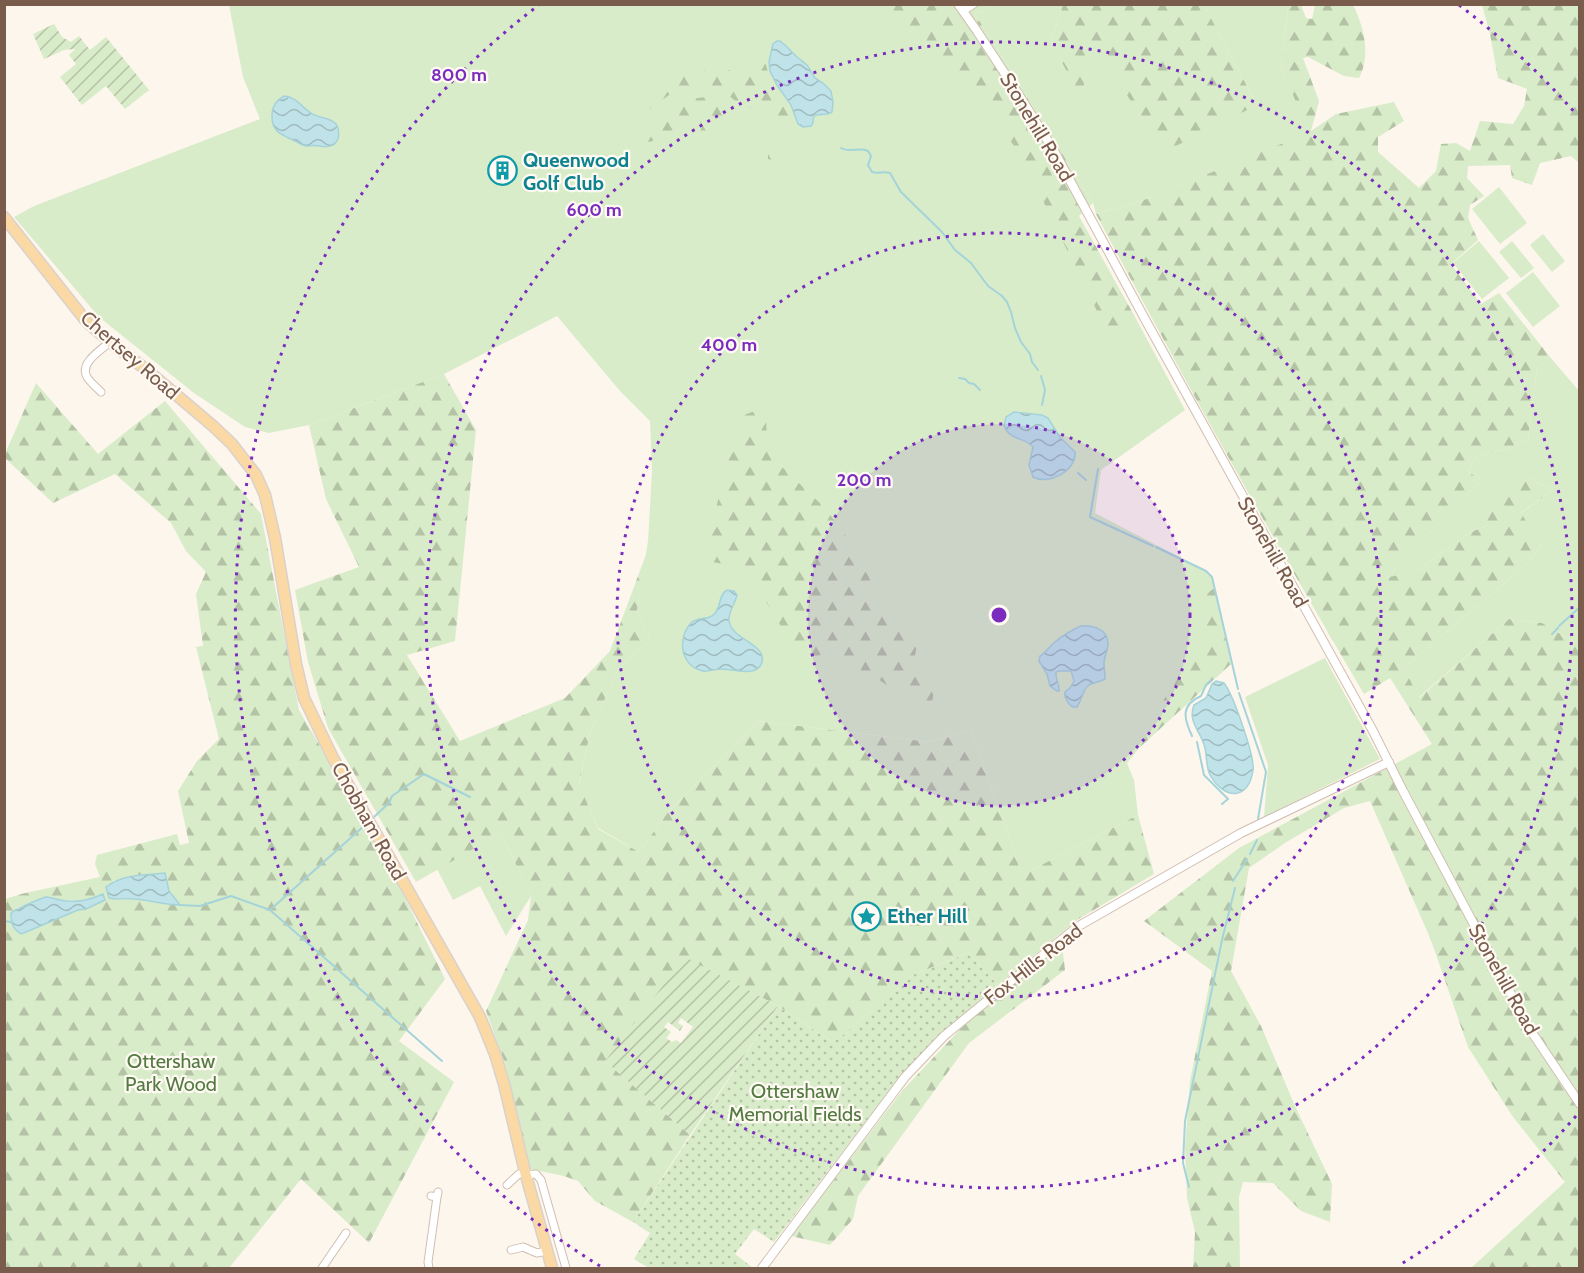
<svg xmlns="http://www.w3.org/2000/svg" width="1584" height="1273" viewBox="0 0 1584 1273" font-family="Cabin,sans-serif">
<defs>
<pattern id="forest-firs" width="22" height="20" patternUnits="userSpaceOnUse" patternTransform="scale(1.5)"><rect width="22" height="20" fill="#d8ecc9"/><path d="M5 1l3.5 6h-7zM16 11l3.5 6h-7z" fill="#b4c2a5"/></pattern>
<pattern id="park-dots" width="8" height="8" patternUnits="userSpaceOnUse" patternTransform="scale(1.5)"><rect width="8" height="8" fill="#d8ecc9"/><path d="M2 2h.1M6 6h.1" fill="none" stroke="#b4c2a5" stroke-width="1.8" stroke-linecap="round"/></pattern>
<pattern id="garden-furrows" width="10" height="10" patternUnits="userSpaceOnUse" patternTransform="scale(1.5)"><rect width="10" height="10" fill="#d8ecc9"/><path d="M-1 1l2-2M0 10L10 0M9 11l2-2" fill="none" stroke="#b4c2a5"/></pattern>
<pattern id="water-waves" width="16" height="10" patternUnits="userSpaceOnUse" patternTransform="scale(1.5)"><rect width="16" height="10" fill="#bfe3e8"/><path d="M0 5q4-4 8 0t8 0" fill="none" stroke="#a0bbbe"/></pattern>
</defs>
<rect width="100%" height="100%" fill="#fdf6ec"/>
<path fill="#d8ecc9" d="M229,5H941L1124,312L1135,317L1185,410L1101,470L1095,513L1206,571L1212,577L1232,663L1140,747L1127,763L1134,780L1138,815L1022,875L971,730L929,742L758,721L669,811L639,852L598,828L579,785L590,733L617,671L650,640L637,610L648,541L652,471L650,421L620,391L557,316L444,374L309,425L269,433L245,427L194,393L99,317L14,217L34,206L260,119L243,77Z
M993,5H1063L1051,41L1081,98L1093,42L1257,105L1204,5H1288L1281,69L1311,132L1144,200L1096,214L1093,203L975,14Z
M1499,187L1527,223L1500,244L1472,209Z
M1543,234L1565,261L1552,272L1530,245Z
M1479,241L1509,278L1482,299L1453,263Z
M1512,241L1534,268L1521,278L1499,252Z
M1533,272L1560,306L1533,327L1506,293Z
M1550,357L1579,391V645L1542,623L1509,619L1418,698L1404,668L1527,564L1541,546L1520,514L1554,489L1539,484L1528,476L1510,491L1488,525L1469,533L1418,570L1385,579L1482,480L1468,472L1475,457L1509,448L1528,439L1537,369Z
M1325,658L1380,759L1264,817L1268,765L1245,697Z
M501,833L531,896L506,936L480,886L453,900L437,869Z
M1579,986V1016L1559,991Z"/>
<path fill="url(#forest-firs)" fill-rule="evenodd" d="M879,5H993L975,14L1093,203L1079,216L1135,317L1111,333L1097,311L1022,158L981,96L931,44L882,9Z
M1063,5H1204L1257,105L1164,152L1093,43L1081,99L1051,41Z
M1288,5H1301L1306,18L1312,19L1315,5H1353C1364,26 1371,56 1359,78L1344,76L1308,57L1303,58L1319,101L1311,131L1336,114L1394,102L1404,121L1378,137V152L1419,188L1436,171L1441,144L1456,143L1470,151L1480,121L1513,124L1524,106L1527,89L1498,78L1490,34L1482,5H1579V163L1571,156L1540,163L1532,185L1512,178L1510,165L1468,166L1467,178L1484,196L1470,205L1468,218L1478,240L1451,264L1481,304L1499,293L1550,357L1537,369L1528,439L1509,448L1475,457L1468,472L1482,480L1386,578L1418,570L1469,533L1488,525L1485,508L1528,476L1539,484L1554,489L1521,513L1541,546L1527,564L1404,668L1419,698L1509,619L1542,623L1579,645V986L1560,991L1579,1016V1268H1471L1565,1182L1513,1117L1468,1047L1431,940L1370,801L1344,808L1285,843L1249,868L1231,971L1261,1026L1295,1106L1332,1184L1330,1222L1301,1211L1273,1183L1243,1182L1239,1197L1240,1268H1193L1195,1232L1187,1198L1185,1147L1190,1081L1212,971L1144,921L1239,848L1432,744L1390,678L1364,694C1271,536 1182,376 1096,214L1144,200L1310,132L1281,69Z
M765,62L771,82L790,107L795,126L737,102L725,93L703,85L678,89L615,132L612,127L649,97L683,75L700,74L709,67L726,68L735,73L756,70Z
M707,97L727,106L767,135L777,145L776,155L773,160L768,159V150C756,137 744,125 729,116L719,119L714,129V135L703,151L695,142L702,127L699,119C684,112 677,118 674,133L662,132L658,139L649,142L644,138L639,128L672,105L688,99Z
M444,374L476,430L455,641L407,655L460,741L565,698L610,651L647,552L637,610L650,640L617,671L590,733L579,784L598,829L639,852L669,811L758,721L929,742L971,730L1022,875L1138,815L1154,874L1077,920L998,985L968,953L913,975L842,1036L832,1042L778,1006L685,958L605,1061L690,1135L633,1222L595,1201L578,1181L564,1176L530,1169L516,1108L504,1061L486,1011L528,920L531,896L501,833L416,882L328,728L308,662L295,590L359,567L326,499L309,425Z
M36,383L98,454L165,401L261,514L299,710L382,852L445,979L399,1041L454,1082L369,1243L301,1179L229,1268H5V899L21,894L100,877L95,864L97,855L177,834L180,845L189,843L178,791L197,761L219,739L196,647L203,646L196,594L206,572L186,551L171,523L115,474L53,503L5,458V454ZM165,873L169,891L179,905H170L134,899L116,900L113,881L136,875ZM103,894L86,909L16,908L48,897L60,901L78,900L90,899Z
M765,407L767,437L782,467L825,508L863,559L877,600L897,629L917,645L914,661L924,679L934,691L932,702L922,703L913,694L888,686L874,676L823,654L812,658L798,653L787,639L774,613L766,602V588L746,579L731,565L712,562L702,565L730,452L744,415Z
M1214,588L1232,663L1140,747L1137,742L1208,630L1202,598Z
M1062,944L1065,970L969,1043L858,1196L853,1219L830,1245L791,1236L902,1091L965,1024Z"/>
<path fill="url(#park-dots)" d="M968,953L998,985L945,1032L901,1075L774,1242L754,1229L735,1254L753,1268H649L634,1259L650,1233L633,1222L778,1006L832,1042L842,1036L913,975Z"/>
<path fill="url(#garden-furrows)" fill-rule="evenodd" d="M54,24L62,37L71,42L79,36L90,50L106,37L149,90L125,109L106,86L82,105L60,77L76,64L69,55L75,49L64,50L44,59L33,34Z
M685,957L778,1006L690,1135L605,1061ZM681,1018L693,1027L681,1043L676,1040L672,1042L666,1038L671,1032L664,1027L668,1022L680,1031L683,1026L678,1023Z"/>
<path fill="url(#water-waves)" stroke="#a5d3da" stroke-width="1.5" d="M777,41H780L786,46L796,56L807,65L815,78L823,83L831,91L833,102L832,112L828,114L815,115L813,119V123L811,126L803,127L798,124L791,105L777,85L770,71L769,62L772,48L773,44Z
M284,96C297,97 301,107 311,113C319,119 329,116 336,124C340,130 340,141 333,145C330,147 323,147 319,146C315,145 310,146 306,146C301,145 297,142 293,140C280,134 271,131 272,114C272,105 277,100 284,96Z
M1014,412L1042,415L1048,418L1060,437L1075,452C1077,470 1049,486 1033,477L1029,465L1033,447C1024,436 1011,442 1004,426L1006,417Z
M727,590L734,591L737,595C735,604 728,612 729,621C732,640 766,643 762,662C758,678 732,669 721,669C715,669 708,672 703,671C680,666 677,638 691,623C697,617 705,620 712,616C722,610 717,596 727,590Z
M1081,626C1092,625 1108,629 1108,643C1108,650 1104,657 1104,663C1104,669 1105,673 1105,679C1100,682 1094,682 1089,685C1083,689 1082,699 1078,705L1077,707H1073C1068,704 1064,698 1065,692L1070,688L1074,681L1071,671H1059L1056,672C1055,679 1060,685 1059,691H1057L1050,686L1047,674L1039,661L1040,656C1046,652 1049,647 1055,642C1062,636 1072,630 1081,626Z
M1216,681L1224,683C1233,694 1255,757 1253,770C1249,801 1224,800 1210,775C1206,767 1207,757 1205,748C1202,733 1187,722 1194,705L1206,698L1212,684Z
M165,873L169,891L180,905C164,905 150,900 134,899C125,898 118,900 109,898L106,887C122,874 145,875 165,873Z
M103,894L105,900L86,909L78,910L26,932L21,934C12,928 11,923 11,913C14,910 41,898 46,897C51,897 55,899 60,900C74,903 90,900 103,894Z"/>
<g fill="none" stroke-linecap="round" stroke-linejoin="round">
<path stroke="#a5d3da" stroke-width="2" d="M841,148C849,153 859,147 868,151L871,156L868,165L872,172C879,174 883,171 890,173L901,192L942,232L955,250L971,263L988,286L1002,296L1007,302L1011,312L1015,328L1021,342L1030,354L1032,362L1038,370
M1041,376L1045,390L1042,405
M959,378L965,379L969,383L974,384L980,390
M1098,469L1090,517L1153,546
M1078,473L1086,480
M1156,547L1206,571L1212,577L1238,689
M1559,626L1580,607
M1552,634L1558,628
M1239,693L1266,772L1258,819
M1192,736C1184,719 1180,705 1201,696L1206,685L1212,679
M1197,742L1204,775L1228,799L1222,804
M374,817L389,803L392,796L424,774L470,797
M1250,854L1257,840
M1233,881L1247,859
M180,905L200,906L231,896L270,910L442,1061
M270,910L365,825
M4,921L11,922
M1189,1187L1183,1163L1185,1121L1222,940L1235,888"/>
<defs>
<path id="minor" d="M963,11L974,4
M101,392C96,387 90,382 87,377C79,363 101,350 110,342
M526,1175L536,1174L541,1180L566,1268
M507,1185L519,1174L525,1172
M431,1196L437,1197L438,1192
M511,1250L523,1247L537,1253L547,1251
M322,1268L346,1233
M429,1268L428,1262L437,1197"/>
<path id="tertiary" d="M958,4L977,31L1017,92L1053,149L1146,321L1373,731L1403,791L1529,1028L1580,1104
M762,1268L905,1077L944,1036L1077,927L1241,833L1389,762"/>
<path id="primary" d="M4,217L86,321L110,342L148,371L213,426L232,444L256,475L265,495L275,538L296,664L304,698L333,758L480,1017L495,1054L504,1084L525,1172L552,1268"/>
</defs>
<use href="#minor" stroke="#d1beb0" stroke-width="9"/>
<use href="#tertiary" stroke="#d1beb0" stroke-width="10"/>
<use href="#primary" stroke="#dad1cd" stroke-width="13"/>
<use href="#minor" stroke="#fff" stroke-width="7"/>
<use href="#tertiary" stroke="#fff" stroke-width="8"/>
<use href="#primary" stroke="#fbd9a5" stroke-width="10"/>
</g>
<circle cx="999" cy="615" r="191" fill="#7b2cbf" fill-opacity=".12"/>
<g fill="none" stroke="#7b2cbf" stroke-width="3" stroke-dasharray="3 6">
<circle cx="999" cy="615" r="191"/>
<circle cx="999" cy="615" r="382"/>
<circle cx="999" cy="615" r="573"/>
<path d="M1576 1116A764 764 0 0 1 1398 1266M600 1266A764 764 0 0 1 539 5M1459 5A764 764 0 0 1 1576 114"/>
</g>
<defs>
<symbol id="building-ring" viewBox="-11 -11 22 22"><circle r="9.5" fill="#fffaf3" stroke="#0f9aa8" stroke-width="1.5"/><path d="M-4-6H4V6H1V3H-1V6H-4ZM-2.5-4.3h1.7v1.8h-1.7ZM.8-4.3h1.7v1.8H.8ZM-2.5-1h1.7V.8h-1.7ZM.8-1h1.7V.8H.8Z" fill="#0f9aa8"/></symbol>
<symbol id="sight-ring" viewBox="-11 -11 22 22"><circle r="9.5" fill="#fffaf3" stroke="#0f9aa8" stroke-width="1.5"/><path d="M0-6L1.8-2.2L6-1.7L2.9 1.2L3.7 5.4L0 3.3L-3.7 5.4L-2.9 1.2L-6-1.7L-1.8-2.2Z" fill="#0f9aa8"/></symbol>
</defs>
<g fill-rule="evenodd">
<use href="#building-ring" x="486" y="154" width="33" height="33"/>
<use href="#sight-ring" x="850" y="900" width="33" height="33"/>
</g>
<g text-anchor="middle" stroke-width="4.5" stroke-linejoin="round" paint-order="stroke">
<g font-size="20" fill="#7a5c4d" stroke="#fffaf3">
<text transform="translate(1037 127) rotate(59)" y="7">Stonehill Road</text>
<text transform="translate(130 355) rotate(41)" y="7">Chertsey Road</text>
<text transform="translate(1273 552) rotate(61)" y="7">Stonehill Road</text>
<text transform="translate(369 821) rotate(61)" y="7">Chobham Road</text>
<text transform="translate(1033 964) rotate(-38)" y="7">Fox Hills Road</text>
<text transform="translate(1504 979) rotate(61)" y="7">Stonehill Road</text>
</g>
<g font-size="20" font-weight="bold" fill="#0d838f" stroke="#fffaf3" text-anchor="start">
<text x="523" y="167">Queenwood<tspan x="523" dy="23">Golf Club</tspan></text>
<text x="887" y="923">Ether Hill</text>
</g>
<g font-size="20" fill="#537a41" stroke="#fffaf3">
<text x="171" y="1068">Ottershaw<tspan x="171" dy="23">Park Wood</tspan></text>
<text x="795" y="1098">Ottershaw<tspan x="795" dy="23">Memorial Fields</tspan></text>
</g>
</g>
<circle cx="999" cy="615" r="9" fill="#7b2cbf" stroke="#fffaf3" stroke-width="3"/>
<g font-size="18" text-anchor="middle" font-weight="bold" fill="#7b2cbf" stroke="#fffaf3" stroke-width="4.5" stroke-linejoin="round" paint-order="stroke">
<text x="459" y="81">800 m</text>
<text x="594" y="216">600 m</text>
<text x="729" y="351">400 m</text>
<text x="864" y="486">200 m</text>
</g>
<rect width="1584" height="1273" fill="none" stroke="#7a5c4d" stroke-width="12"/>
</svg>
